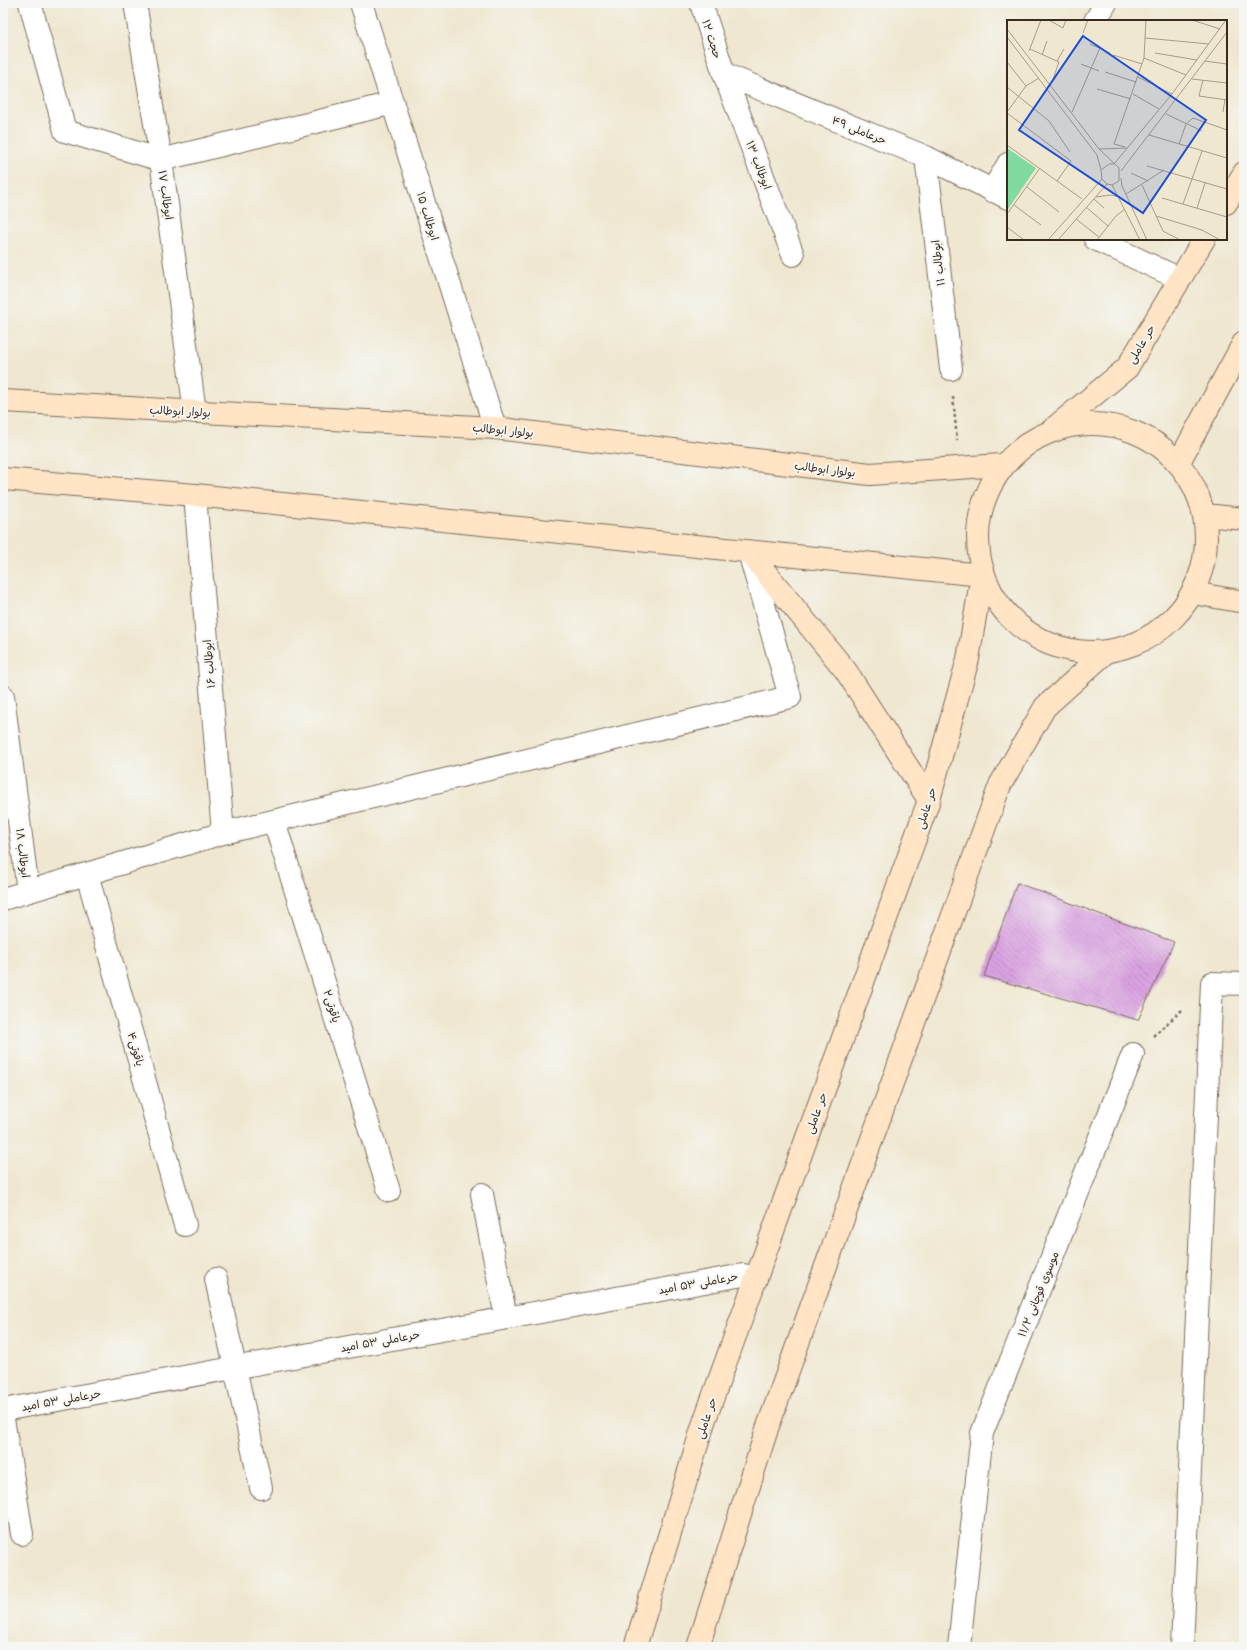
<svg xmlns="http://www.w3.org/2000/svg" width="1247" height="1650" viewBox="0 0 1247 1650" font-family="'Comic Neue','Playpen Sans Arabic',sans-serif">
<defs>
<pattern id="building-back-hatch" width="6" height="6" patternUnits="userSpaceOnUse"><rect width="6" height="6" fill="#daa2e2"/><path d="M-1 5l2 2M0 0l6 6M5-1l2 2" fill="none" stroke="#b284b7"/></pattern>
</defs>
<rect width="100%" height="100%" fill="#f6f6f2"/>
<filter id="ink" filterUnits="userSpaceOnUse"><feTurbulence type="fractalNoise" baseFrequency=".025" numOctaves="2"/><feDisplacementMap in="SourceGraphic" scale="8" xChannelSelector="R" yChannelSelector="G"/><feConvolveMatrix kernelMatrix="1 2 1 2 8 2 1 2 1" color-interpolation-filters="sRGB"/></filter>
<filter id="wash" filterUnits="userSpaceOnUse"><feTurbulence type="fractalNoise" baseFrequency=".012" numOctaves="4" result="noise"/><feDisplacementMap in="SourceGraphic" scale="16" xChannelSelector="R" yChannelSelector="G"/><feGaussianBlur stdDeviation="0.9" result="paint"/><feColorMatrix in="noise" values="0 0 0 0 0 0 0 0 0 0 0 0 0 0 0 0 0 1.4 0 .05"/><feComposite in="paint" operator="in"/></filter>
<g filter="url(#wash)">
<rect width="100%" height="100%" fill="#efe7d0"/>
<g id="blocks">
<path fill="url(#building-back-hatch)" d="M1017,883L1174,942L1138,1020L984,976Z"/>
</g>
</g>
<g filter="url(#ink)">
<use href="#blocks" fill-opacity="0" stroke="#7a6c5c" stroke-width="1"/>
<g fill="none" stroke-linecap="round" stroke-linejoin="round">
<defs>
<path id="street" d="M30,3L65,131L161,160
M135,3L161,160L195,412
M361,3L495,428
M701,3L724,74L793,255
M1095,21L1106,3
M724,74L926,157L1008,198
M926,157L951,369
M161,160L393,103
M992,191L1008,164
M1095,239L1180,279
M195,495L223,833
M3,696L28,891
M274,821L389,1191
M87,874L185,1225
M3,899L223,833L790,697L749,552
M482,1194L506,1318
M216,1279L261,1488
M3,1410L743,1275L756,1278
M3,1419L22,1534
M959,1647L982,1433L1133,1054
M1182,1647L1212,983L1244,984"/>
<path id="secondary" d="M1226,203L1244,173
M3,401L495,428L870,474L1001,465
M978 538a114 114 0 1 1 228 0a114 114 0 1 1-228 0Z
M1054,428L1127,368L1204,239
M1179,462L1244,342
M3,479L195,495L982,575
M1205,515L1244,519
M749,552L846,671L929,800
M1193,593L1244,602
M635,1647L704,1422L929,800L968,659L982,575
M698,1647L767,1429L1000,785L1045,707L1105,653"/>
</defs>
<use href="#street" stroke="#7a6c5c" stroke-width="24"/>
<use href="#secondary" stroke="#7a6c5c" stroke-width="24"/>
<path stroke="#7a6c5c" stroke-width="2.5" stroke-dasharray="3 3" stroke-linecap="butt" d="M953,397L957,440
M1153,1036L1182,1010"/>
<use href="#street" stroke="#fff" stroke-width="22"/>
<use href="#secondary" stroke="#ffe4c6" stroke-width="22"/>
</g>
</g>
<g text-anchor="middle" stroke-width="4" stroke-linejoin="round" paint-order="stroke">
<g font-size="11" fill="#3b2a1e" stroke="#f6f6f2">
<text transform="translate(712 39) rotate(72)" y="4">حجت ۱۲</text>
<text transform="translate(859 130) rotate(22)" y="4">حرعاملی ۴۹</text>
<text transform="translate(759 165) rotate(69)" y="4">ابوطالب ۱۳</text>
<text transform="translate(166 195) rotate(82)" y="4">ابوطالب ۱۷</text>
<text transform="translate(428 216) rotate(73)" y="4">ابوطالب ۱۵</text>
<text transform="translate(938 263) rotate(-97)" y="4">ابوطالب ۱۱</text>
<text transform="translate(1141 344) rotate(-59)" y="4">حر عاملی</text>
<text transform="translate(180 411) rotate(3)" y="4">بولوار ابوطالب</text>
<text transform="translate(503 430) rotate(5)" y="4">بولوار ابوطالب</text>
<text transform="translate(825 469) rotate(7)" y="4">بولوار ابوطالب</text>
<text transform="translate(209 664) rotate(-95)" y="4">ابوطالب ۱۶</text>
<text transform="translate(926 808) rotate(-72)" y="4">حر عاملی</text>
<text transform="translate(23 853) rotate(83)" y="4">ابوطالب ۱۸</text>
<text transform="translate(332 1006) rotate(73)" y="4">یاقوتی۲</text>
<text transform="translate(136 1049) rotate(74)" y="4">یاقوتی۴</text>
<text transform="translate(816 1113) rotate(-70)" y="4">حر عاملی</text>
<text transform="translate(698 1283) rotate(-10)" y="4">حرعاملی ۵۳ امید</text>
<text transform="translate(1038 1294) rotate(-68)" y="4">موسوی قوچانی ۱۱/۲</text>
<text transform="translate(380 1341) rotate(-10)" y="4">حرعاملی ۵۳ امید</text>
<text transform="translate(61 1400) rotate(-10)" y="4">حرعاملی ۵۳ امید</text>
<text transform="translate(706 1418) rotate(-71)" y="4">حر عاملی</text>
</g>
</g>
<g transform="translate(1007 20)">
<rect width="220" height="220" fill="#efe7d0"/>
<path d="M0,128L29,148L1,189H0Z" fill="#81da9f"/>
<path fill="none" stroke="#a79b89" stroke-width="1" d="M42,0L56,8L59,0M185,0L213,9M0,9L92,129L112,148V161L105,165L100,164L95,159L94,150L102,144H107M76,13L81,0M0,17L90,135L94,150M138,18L202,24M83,24L103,33M23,29L52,42L46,59M22,31L34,0M148,33L190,40M35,35L40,21M106,35L135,44M137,38L179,55M50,41L57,29M198,41L220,44M0,42L19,66M74,44L92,51M98,52L129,62M131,57L165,74M185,59L220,63M196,60L192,76L220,80M0,67L42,101L63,132M90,69L124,79M126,74L152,89M0,92L19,66L32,58M65,92L93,28M216,92L218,79M0,93L64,141L50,161M159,94L195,111M179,104L186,98L220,110M142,115L220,138M172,124L179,104M0,125L75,179M118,127L107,124L137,38L139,0M92,129L120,128M107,144L165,74L219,0M140,146L220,169M114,151L220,12M124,153L141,161M114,158L115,166L140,220M105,165L133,220M135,165L156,211L173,220M20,167L52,192M119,174L157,150M89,177L104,175L112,177M155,178L220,197M87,179L97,188M176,184L195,131M7,185L34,205M79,187L101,206M190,188L198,163M0,194L33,148M149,196L195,210L213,220M69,199L92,217M0,207L17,220M41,220L95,159M51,220L100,164M90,220L109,196L118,189"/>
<path fill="#1d4ed8" fill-opacity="0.15" stroke="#1d4ed8" stroke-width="2" d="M76,16L199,100L136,193L12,110Z"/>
<rect width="220" height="220" fill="none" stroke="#3b2a1e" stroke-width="2"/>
</g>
<rect width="1247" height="1650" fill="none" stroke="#f6f6f2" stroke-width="16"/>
</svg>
